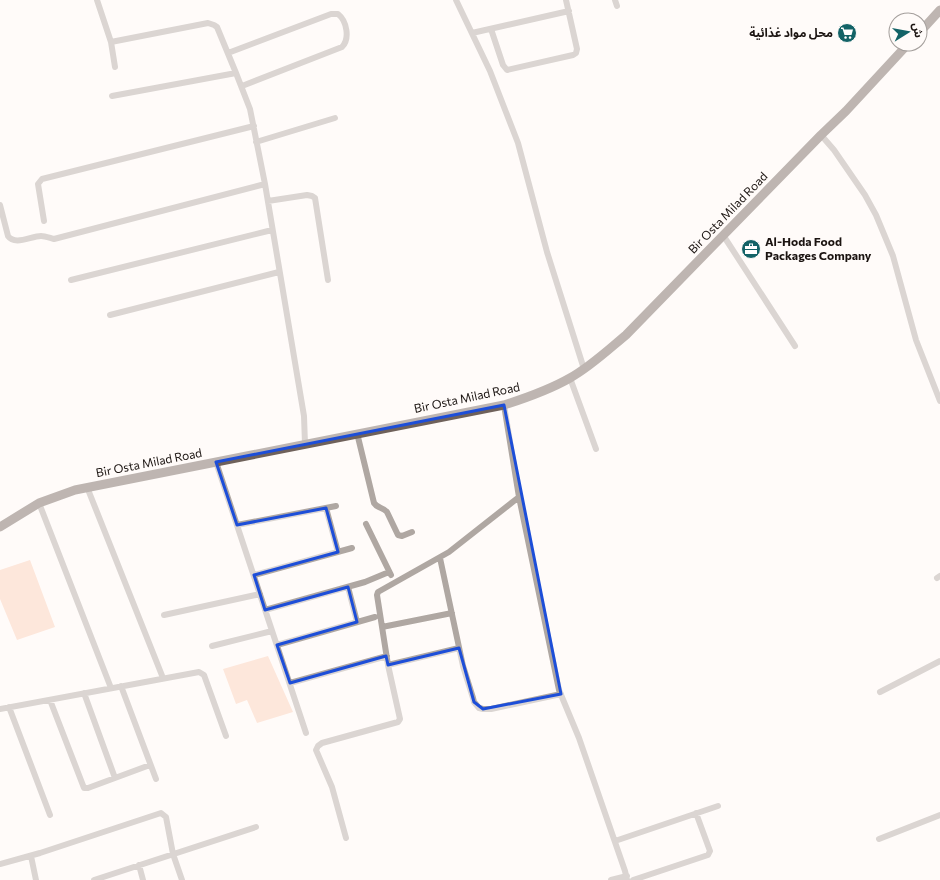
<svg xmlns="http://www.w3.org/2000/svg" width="940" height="880" viewBox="0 0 940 880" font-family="Commissioner,'Noto Sans Arabic',sans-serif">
<rect width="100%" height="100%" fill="#fffbf9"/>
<path fill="#fbceb6" d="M30,560L55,627L17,640L0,599V570Z
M268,656L293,712L257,723L247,700L236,704L223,669Z"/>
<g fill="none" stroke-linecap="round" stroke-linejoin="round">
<path stroke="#afa7a2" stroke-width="6" d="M97,0L111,42
M456,0L490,71L518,143L547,252L584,369
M615,0L617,6
M491,29L503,65L507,70L573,55L576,53L577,49L566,0
M472,33L569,11
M228,53L331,14H338C347,21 350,39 342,47L242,86
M115,67L111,42L208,23L214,25L217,27L236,73L250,109L265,184
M112,96L236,73
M821,135L834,150L865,195L876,215L893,256L916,340L940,401
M256,142L335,118
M268,201L307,195L312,196L315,198L328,280
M0,205L8,236C15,246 31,236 41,236C45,236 50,238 54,239L265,184L304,416L305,444
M44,221L38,184L42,179L254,126
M723,235L795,346
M71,280L272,230
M110,315L279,272
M570,378L596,449
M504,405L519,497L559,690L579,738L625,871L627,880
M357,433L374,503C378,509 383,507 387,512L398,535L402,536L412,532
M216,462L306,733
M87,487L163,678
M39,503L111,688
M326,508L338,552
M366,524L391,575
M237,525L336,506
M440,558L463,666L473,698L474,702L479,708L483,709H491L561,694
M254,575L352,548
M937,578L940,576
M348,587L357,622
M265,610L365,582L389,572
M164,615L260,594
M382,627L452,613
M277,645L375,617
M212,646L272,631
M388,665L459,648
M290,683L387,656
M121,686L156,779
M880,692L940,661
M84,693L115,778
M50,700L84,788H88L150,765
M9,707L50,815
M0,709L199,672L204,675L226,736
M346,838L332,787L316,750L318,746L322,743L398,722L400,719L388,665L377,595L378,592L449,552L519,497
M879,839L940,815
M615,841L718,806
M31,856L36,880
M0,864L40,853L161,813L166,817L173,854L182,880
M139,865L143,880
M94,880L256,827
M611,880L627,876
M633,880L708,855L710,851L696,813"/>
<path stroke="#6f615a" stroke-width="9" d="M920,32L940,10
M0,527L39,503L75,490L504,405C526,398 549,390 570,378C590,367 608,350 626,335L821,135L846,111L908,44"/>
</g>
<path d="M0 0H940V880H0ZM504,405L561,694L483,709L474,702L459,648L388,665L386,656L290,683L277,645L357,622L348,587L265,610L254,575L338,552L326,508L237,525L216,462Z" fill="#fffbf9" fill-opacity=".55" fill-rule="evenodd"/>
<path fill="none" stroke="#1d4ed8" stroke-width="3" stroke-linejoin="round" d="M504,405L561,694L483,709L474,702L459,648L388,665L386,656L290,683L277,645L357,622L348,587L265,610L254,575L338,552L326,508L237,525L216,462Z"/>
<defs>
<symbol id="supermarket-disc" viewBox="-11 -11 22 22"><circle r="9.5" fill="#136367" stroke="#fffbf9"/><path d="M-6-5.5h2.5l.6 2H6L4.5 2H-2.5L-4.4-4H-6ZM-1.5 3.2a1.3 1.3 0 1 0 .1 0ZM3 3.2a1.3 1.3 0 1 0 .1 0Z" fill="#fff"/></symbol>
<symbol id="office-disc" viewBox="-11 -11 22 22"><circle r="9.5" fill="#136367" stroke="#fffbf9"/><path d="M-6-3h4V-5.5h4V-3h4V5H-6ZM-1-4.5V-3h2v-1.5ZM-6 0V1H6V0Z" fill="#fff"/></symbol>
</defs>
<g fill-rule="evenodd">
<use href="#supermarket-disc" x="836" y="22" width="22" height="22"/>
<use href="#office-disc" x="740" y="238" width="22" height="22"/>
</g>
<g text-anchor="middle" stroke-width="3.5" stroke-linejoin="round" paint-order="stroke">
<g font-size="12" font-weight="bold" fill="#1b1411" stroke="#fffbf9" text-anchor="end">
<text x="833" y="37">محل مواد غذائية</text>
<text x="765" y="246" text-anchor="start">Al-Hoda Food<tspan x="765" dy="14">Packages Company</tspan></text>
</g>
<g font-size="12" fill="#1b1411" stroke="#fffbf9">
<text transform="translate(728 213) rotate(-46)" y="4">Bir Osta Milad Road</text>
<text transform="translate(467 398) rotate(-12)" y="4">Bir Osta Milad Road</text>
<text transform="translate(149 463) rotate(-11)" y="4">Bir Osta Milad Road</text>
</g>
</g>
<g transform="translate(908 32) rotate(79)"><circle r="19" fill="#fffbf9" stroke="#a49f9c"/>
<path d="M0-3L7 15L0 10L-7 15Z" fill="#136367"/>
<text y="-6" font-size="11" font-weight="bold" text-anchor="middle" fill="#1b1411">ش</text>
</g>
</svg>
